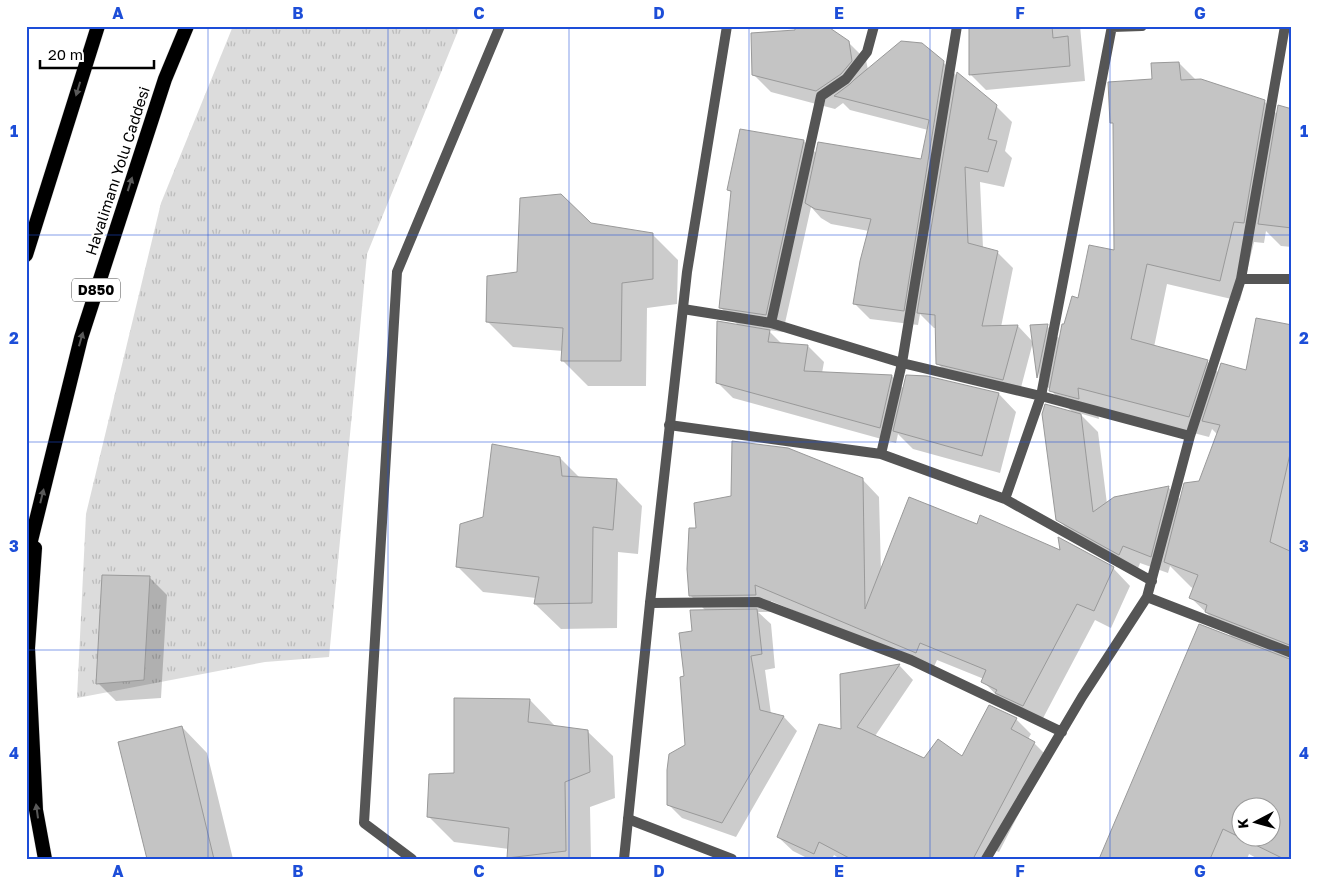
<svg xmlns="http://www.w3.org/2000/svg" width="1318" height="885" viewBox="0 0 1318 885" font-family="'Golos Text',sans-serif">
<defs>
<pattern id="grass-tufts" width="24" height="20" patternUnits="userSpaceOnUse" patternTransform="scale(1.25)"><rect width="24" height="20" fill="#dcdcdc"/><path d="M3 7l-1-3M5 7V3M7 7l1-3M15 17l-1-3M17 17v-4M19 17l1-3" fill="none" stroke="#bbb"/></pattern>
</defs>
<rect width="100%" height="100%" fill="#fff"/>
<path fill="url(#grass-tufts)" d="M233,26H460L367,254L329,657L265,662L77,698L86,514L161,203Z"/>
<path fill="#0003" fill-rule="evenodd" d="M970,26H1080L1085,81L986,90L970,74Z
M848,42L866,60L868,70L943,62L957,76L996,106L1012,122L1005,151L1012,158L1004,187L980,182L983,248L997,252L1013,268L1001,327L1018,326L1033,342L1019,395L953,379L937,363L936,328H934L920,314L918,325L870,319L855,304L869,231L831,224L821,218L811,207L783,332L768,330L782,344L808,346L824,362L822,373L892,376L904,389L999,394L1016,412L1000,473L913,449L898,434L896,443L733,398L717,382L739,326L720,307L732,194L729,190L804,141L817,154L922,161L928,130L850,110L843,103L835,109L771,92L753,74Z
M1179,63L1196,80L1264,101L1278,115L1292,111V247L1281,246L1266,231L1264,243L1254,242L1240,301L1167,284L1154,347L1207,361L1219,373L1247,371L1292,326V859H1258L1249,854L1247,859H1100L1234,639L1191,598L1194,589L1191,587L1170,566L1168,573L1140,563L1137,571L1075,536L1057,519L1073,413L1039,378L1032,326H1047L1060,339L1065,325L1079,299L1116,252L1115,125L1112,122L1153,81ZM1097,408L1209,437L1212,429L1218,435L1200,482L1181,500L1169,488L1114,498L1107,504L1098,432L1079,413L1099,419ZM1240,808H1270V838H1240Z
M590,224L652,234L678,260L677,304L647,308L646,386H588L562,360L563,351L513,347L488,322L519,273Z
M560,458L580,478L617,480L642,506L638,554L618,552L617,628L561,629L535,604L536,598L483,592L457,566L484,518Z
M862,479L879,497L881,572L978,526L1113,568L1130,586L1111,628L1095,620L1041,722L1000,699L983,681L984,679L937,660L933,669L771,601L772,612H758L771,624L775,668L765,670L771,714L784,717L797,731L736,837L682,818L668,804L686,746L685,677L706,611L690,595L697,530Z
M149,577L167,595L161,698L116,701L98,683Z
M899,665L913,680L875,736L925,760L962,757L1016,719L1031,734L1028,739L1034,743L1048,757L999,852L991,849L985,859H840L834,855L832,859H809L793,851L778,837L842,731V675Z
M530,700L555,726L587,731L613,756L615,798L590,807L591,859H509L508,858L509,849L454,842L428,816L455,774Z
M182,727L207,753L233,859H148Z"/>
<path fill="#c4c4c4" stroke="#999" fill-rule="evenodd" d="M827,26L849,41L852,61L841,74L816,91L752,75L751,33L795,30V27Z
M969,26H1052L1053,38L1068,36L1070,66L969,75Z
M901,41L922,43L944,61L904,311L853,304L860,261L871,219L815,209L805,203L818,142L921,159L929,120L834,96L850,84L854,80Z
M1179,62L1181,80L1201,79L1265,100L1244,223L1234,222L1220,281L1147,264L1131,339L1208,360L1189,417L1078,388L1079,399L1049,391L1062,324H1064L1072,296L1078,298L1089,245L1114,250L1113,123H1110L1108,82L1152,79L1151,63Z
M957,72L997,105L988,139L997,141L988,172L965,167L968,243L998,251L982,326L1018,325L1003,380L936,364L935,315L917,313Z
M1278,105L1292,109V228L1258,224Z
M740,129L804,140L766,315L719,308L731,191L727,190Z
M561,194L591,223L653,233V279L622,283L621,361H561L563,328L486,322L487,276L517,272L520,198Z
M1256,318L1292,325V445L1270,542L1292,552V646L1205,612L1207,605L1189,598L1198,575L1164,562L1184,483L1199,481L1220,425L1202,421L1221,363L1246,370Z
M717,321L770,330L768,342L808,345L804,371L892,375L880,428L716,383Z
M1048,324L1037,378L1030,325Z
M906,375L927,376L999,393L982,456L893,431Z
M1045,404L1081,414L1093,512L1114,497L1169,486L1151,557L1123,546L1119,555L1056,520L1042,414Z
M732,441L788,448L863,478L865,609L909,497L977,524L980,515L1060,550L1058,537L1114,567L1094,611L1077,604L1023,706L995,693L997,690L981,682L986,670L920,643L916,653L755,585L756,595L689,596L687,569L689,528H696L694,503L731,496Z
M492,444L560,457L562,476L617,479L613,530L593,527L592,603L534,604L539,577L456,567L460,524L483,517Z
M102,575L150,576L144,680L96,684Z
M757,609L762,654L751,656L760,710L784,716L722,823L667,805V770L669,754L685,745L680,677L684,676L679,633L692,631L690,610Z
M1199,624L1292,660V859H1284L1223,829L1210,859H1099ZM1240,808H1270V838H1240Z
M900,664L857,727L924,758L938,739L962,756L989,705L1017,718L1011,729L1035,742L973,859H851L819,842L814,854L777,837L819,724L841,729L840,674Z
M454,698L530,699L528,722L588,730L590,772L565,782L566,851L507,858L509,828L427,817L429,774L454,773Z
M182,726L214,859H147L118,742Z"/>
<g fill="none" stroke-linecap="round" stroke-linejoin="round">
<defs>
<path id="trunk" d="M26,255L98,26
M35,548L28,648L36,810L45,859
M26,561L81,338L165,79L187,26"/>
</defs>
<use href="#trunk" stroke="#dbdbdb" stroke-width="15"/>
<path stroke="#555" stroke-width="10" d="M1112,27L1142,26
M1241,279H1292
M683,309L771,323L902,363L1041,396L1190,436
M771,323L821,96L846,79L867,52L874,26
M669,425L881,454L1005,499L1152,581
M881,454L902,363L957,26
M1005,499L1041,396L1112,26
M1147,597L1292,653
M650,603L758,602L911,660L1062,732
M628,819L732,859
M412,859L364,823L397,272L500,26
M986,859L1082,697L1147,597L1190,436L1241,279L1285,26"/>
<path stroke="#555" stroke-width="10" d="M624,859L650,603L687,272L727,26"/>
<use href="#trunk" stroke="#000" stroke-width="14"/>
</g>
<defs><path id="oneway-solid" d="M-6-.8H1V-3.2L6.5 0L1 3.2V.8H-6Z" transform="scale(1.25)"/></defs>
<g fill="#595959">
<use href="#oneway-solid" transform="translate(78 89) rotate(107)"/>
<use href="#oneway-solid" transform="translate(130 184) rotate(-72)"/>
<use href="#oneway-solid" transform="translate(81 339) rotate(-74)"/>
<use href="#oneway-solid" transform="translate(42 496) rotate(-76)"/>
<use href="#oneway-solid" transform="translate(37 811) rotate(-98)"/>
</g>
<path fill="none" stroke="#1d4ed8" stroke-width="1" stroke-opacity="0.55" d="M208,26V859M388,26V859M569,26V859M749,26V859M930,26V859M1110,26V859M26,235H1292M26,442H1292M26,650H1292"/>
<g text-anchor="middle" stroke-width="5" stroke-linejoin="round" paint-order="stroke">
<rect fill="#fff" stroke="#4c4c4c" stroke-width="1" x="72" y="278.5" width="48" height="23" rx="4"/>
<g font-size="14" font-weight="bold" fill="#000">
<text x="96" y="295">D850</text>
</g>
<g font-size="15" fill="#000" stroke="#fff">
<text transform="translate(118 171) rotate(-72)" y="5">Havalimanı Yolu Caddesi</text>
</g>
</g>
<rect width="1318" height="885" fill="none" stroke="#ffffff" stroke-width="55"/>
<g transform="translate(1256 822) rotate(264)"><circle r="24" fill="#ffffff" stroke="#999999"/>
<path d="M0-4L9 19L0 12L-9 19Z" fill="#000000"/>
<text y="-8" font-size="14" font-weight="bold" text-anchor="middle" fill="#000000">K</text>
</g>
<path d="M40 60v8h114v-8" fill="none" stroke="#000000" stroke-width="2.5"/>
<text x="48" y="60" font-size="15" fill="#000000" stroke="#ffffff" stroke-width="4" paint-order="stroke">20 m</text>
<rect x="28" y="28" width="1262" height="830" fill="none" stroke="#1d4ed8" stroke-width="2"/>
<g font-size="16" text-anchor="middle" font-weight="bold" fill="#1d4ed8">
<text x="118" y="19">A</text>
<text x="298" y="19">B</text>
<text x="479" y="19">C</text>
<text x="659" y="19">D</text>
<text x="839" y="19">E</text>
<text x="1020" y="19">F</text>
<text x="1200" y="19">G</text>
<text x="14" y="137">1</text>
<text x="1304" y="137">1</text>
<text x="14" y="344">2</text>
<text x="1304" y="344">2</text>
<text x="14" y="552">3</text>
<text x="1304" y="552">3</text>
<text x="14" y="759">4</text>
<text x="1304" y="759">4</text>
<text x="118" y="877">A</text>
<text x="298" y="877">B</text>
<text x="479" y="877">C</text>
<text x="659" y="877">D</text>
<text x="839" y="877">E</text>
<text x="1020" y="877">F</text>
<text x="1200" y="877">G</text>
</g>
</svg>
